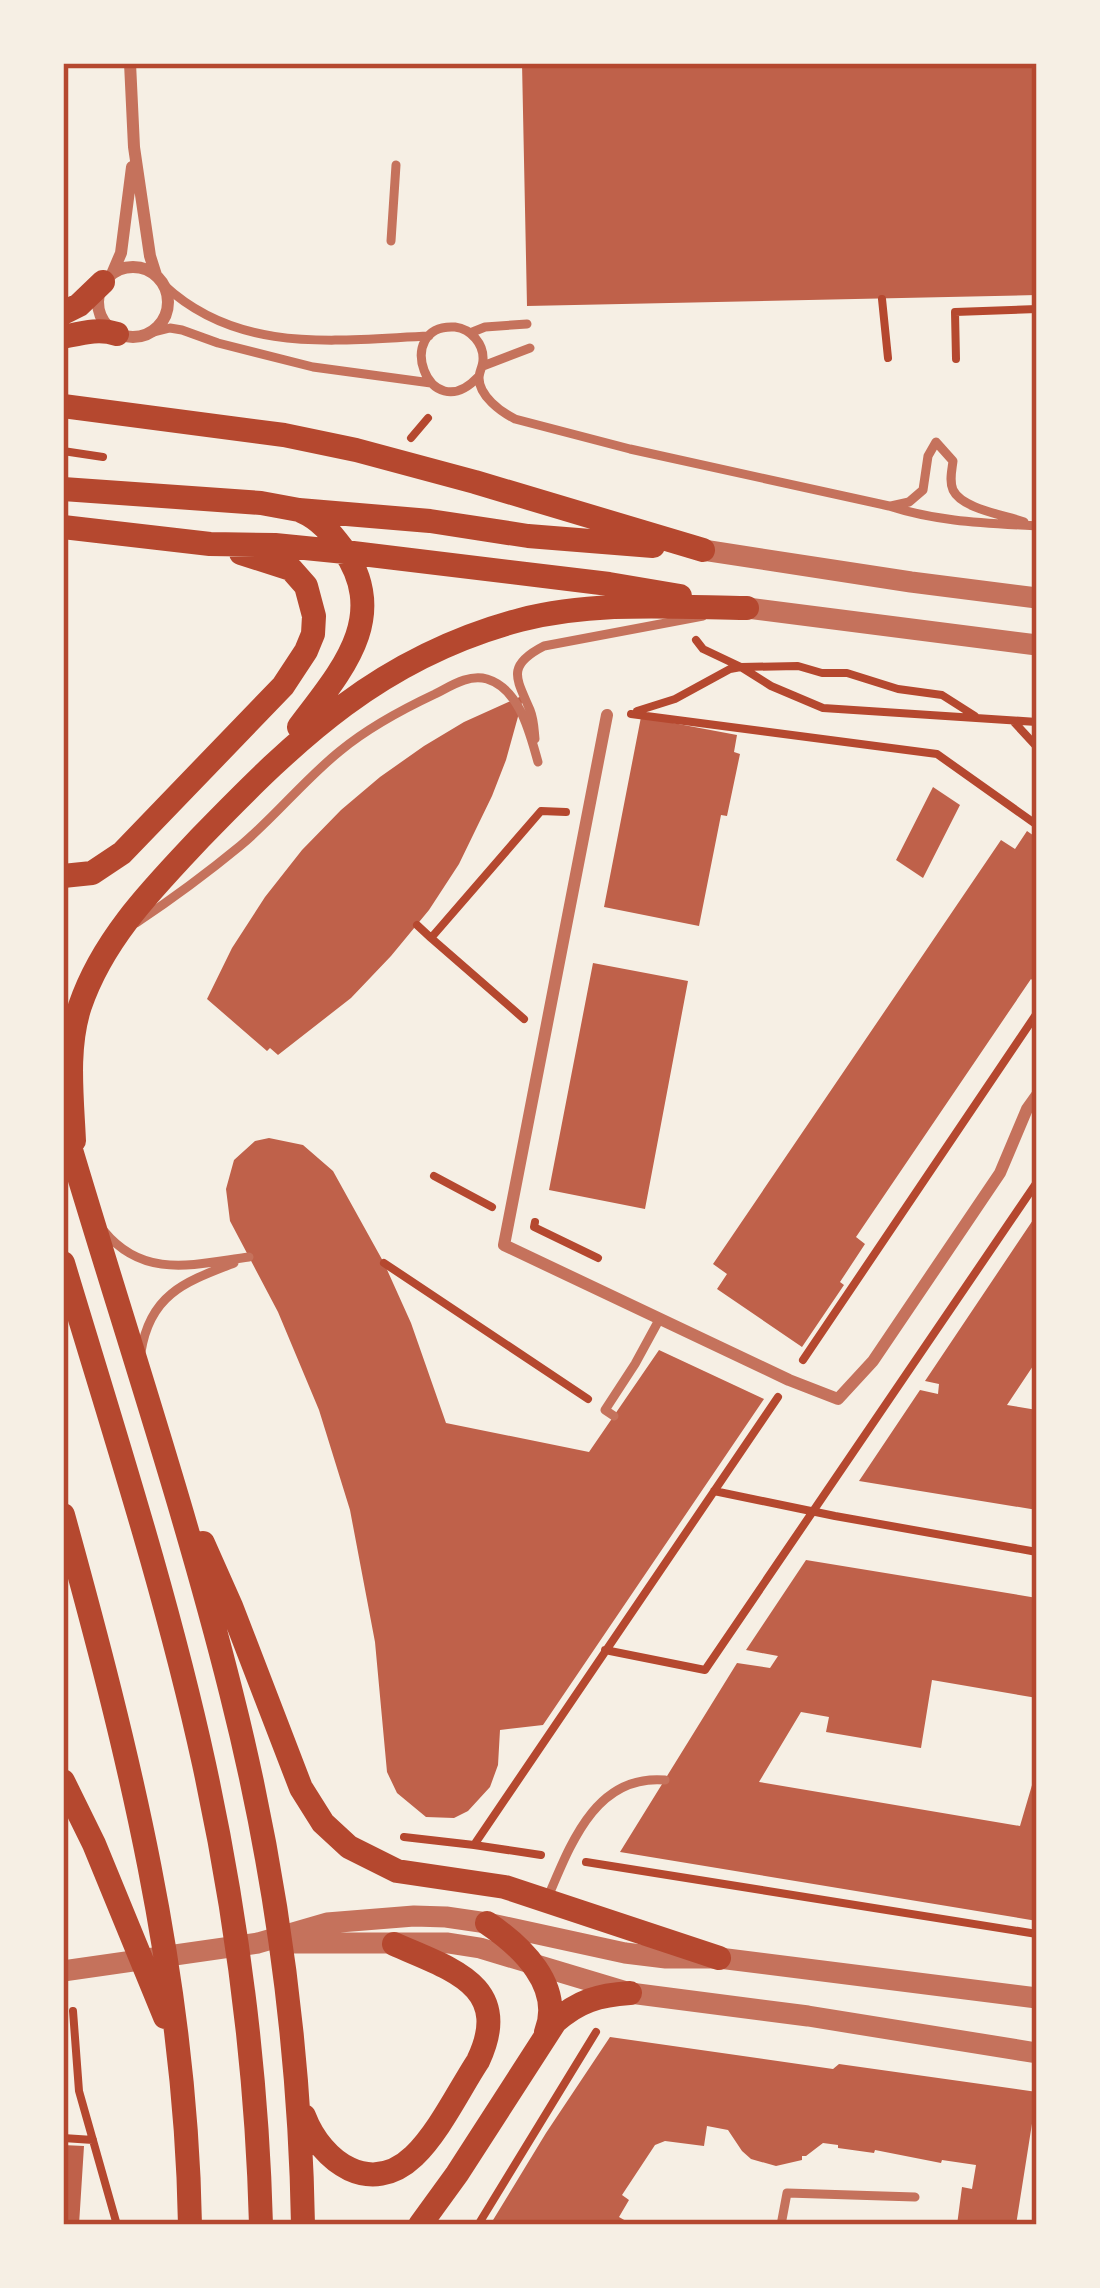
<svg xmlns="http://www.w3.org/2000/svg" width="1100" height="2288" viewBox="0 0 1100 2288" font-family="Barlow,sans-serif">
<rect width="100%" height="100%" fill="#f6efe4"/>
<path fill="#bf614a" d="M522,63H1037V295L527,306Z
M524,695L506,760L492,796L459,864L429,910L391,956L351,998L278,1055L270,1048L267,1051L207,999L232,948L265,897L302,850L341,810L380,777L424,746L464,722Z
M641,717L737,735L734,752L740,754L727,816L721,815L699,926L604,907Z
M933,787L960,805L923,878L896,860Z
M1027,831L1037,838V984L1031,979L856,1237L865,1244L840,1282L844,1285L802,1347L717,1289L727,1274L713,1264L1001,840L1015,849Z
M593,963L688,981L645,1209L549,1190Z
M269,1138L303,1145L333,1171L384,1263L411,1323L446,1423L589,1452L659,1350L764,1399L543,1725L500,1730L498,1765L490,1787L468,1811L454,1818L426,1817L397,1793L387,1772L375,1642L350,1510L319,1410L278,1312L230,1221L226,1189L234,1160L255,1141Z
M1037,1214V1360L1007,1405L1037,1410V1510L859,1481L920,1390L938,1394L939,1384L925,1381Z
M806,1560L1037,1598V1698L932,1680L921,1748L826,1732L829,1717L801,1712L759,1782L1020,1826L1037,1768V1921L620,1852L737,1663L770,1668L778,1656L746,1650Z
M610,2037L833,2069L839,2064L1037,2092L1016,2225H957L962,2187L972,2189L976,2165L942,2160L941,2163L875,2150L874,2153L838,2148V2145L823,2143L806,2156H802V2160L776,2166L751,2159L742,2151L728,2130L707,2126L704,2146L665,2141L655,2145L622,2195L629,2200L619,2217L633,2225H490L546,2133Z
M63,2145L84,2146L79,2225H63Z"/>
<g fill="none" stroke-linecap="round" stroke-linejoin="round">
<path stroke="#b5482f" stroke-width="8" d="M882,299L888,358
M956,359L955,312L1037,309
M411,438L428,418
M63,451L103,457
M696,640L703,649L741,667L798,666L822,673H847L898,689L942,695L975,716
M637,711L675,699L730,669L741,667L771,686L823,708L1037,722
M631,714L937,754L1037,825
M1013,721L1037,747
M417,925L431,938
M524,1019L431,938L541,811L566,812
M434,1176L492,1207
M535,1222L534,1227L598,1258
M384,1263L588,1399
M803,1360L1037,1013
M714,1491L835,1516L1037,1552
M605,1650L705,1670L1037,1182
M404,1837L474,1845
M541,1855L474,1845L778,1397
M586,1862L1037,1934
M73,2011L79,2091L117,2225
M63,2138L93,2140
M478,2225L596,2032"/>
<path stroke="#c5725c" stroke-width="9" d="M391,241L396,165
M164,285C239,355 336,340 429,336
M150,333L170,328L182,330L218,343L313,367L431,383
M470,333L485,327L527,324
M483,366L530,348
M478,377C428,430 392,323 455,327C471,329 484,344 483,360C483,366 479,372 479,378C479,396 501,412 515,419L630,449L889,506C938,522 986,523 1037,526
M891,506L909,502L923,490L928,456L936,442L953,461C952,470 949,481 953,490C962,509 1005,515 1024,522
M535,739C534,729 534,720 530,710C517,679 505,666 544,646L703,616
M136,923C172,899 206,874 240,846C275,817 304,780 340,751C369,727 401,710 435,694C451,686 468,674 487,679C520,689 530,734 538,762
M104,1231C144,1280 195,1264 249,1257
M141,1352C150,1294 185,1282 234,1263
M614,1416L605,1410L635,1364L659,1320
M548,1897C571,1843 596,1774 665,1780
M781,2225L787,2193L915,2197"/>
<path stroke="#c5725c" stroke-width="12" d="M130,63L134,147L150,256L156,275
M98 302a35 35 0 1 1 70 0a35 35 0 1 1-70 0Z
M112,274L121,253L132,167
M607,715L504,1245L789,1380L838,1399L873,1361L1000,1173L1027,1109L1037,1095"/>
<path stroke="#c5725c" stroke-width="21" d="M703,550L911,582L1037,598
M747,608L1037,645
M282,1943H448L480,1948L630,1993L808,2016L1037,2053
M63,1971L258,1943L327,1923L414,1916L446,1917L487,1923L625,1953L666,1958H719L1037,1998"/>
<path stroke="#b5482f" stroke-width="24" d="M63,313L79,305L103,282
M63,337C82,333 99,328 117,334
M63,406L284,435L356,450L475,482L703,550
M63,489L261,503L299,510L430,521L528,536L653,546
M63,527L210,544L275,545L345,552L609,584L680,596
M299,727C340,672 391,618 343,549C331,533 320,519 301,511
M63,876L92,873L122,853L283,686L306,651L313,634L314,616L306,586L291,569L241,553
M63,1123C119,1313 183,1501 231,1692C275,1866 300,2046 303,2225
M74,1141C72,1097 66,1048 80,1006C103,938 154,887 201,837C298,737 381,657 520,620C594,601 671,607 747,608
M63,1263C113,1429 167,1595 204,1764C237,1916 257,2070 261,2225
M63,1515C128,1750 186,1980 190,2225
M203,1543L231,1606L301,1788L323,1823L349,1847L397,1871L505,1887L719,1958
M63,1781L94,1844L165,2017
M487,1923C521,1946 564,1986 546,2032
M304,2116C322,2163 371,2197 414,2156C439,2132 459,2090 478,2061C514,1985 450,1969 394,1944
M420,2225L457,2174L555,2022C578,2001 599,1995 630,1993"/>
</g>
<rect width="1100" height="2288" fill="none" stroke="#f6efe4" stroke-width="132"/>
<rect x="66" y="66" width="968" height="2156" fill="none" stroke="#b5482f" stroke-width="4.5"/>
</svg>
